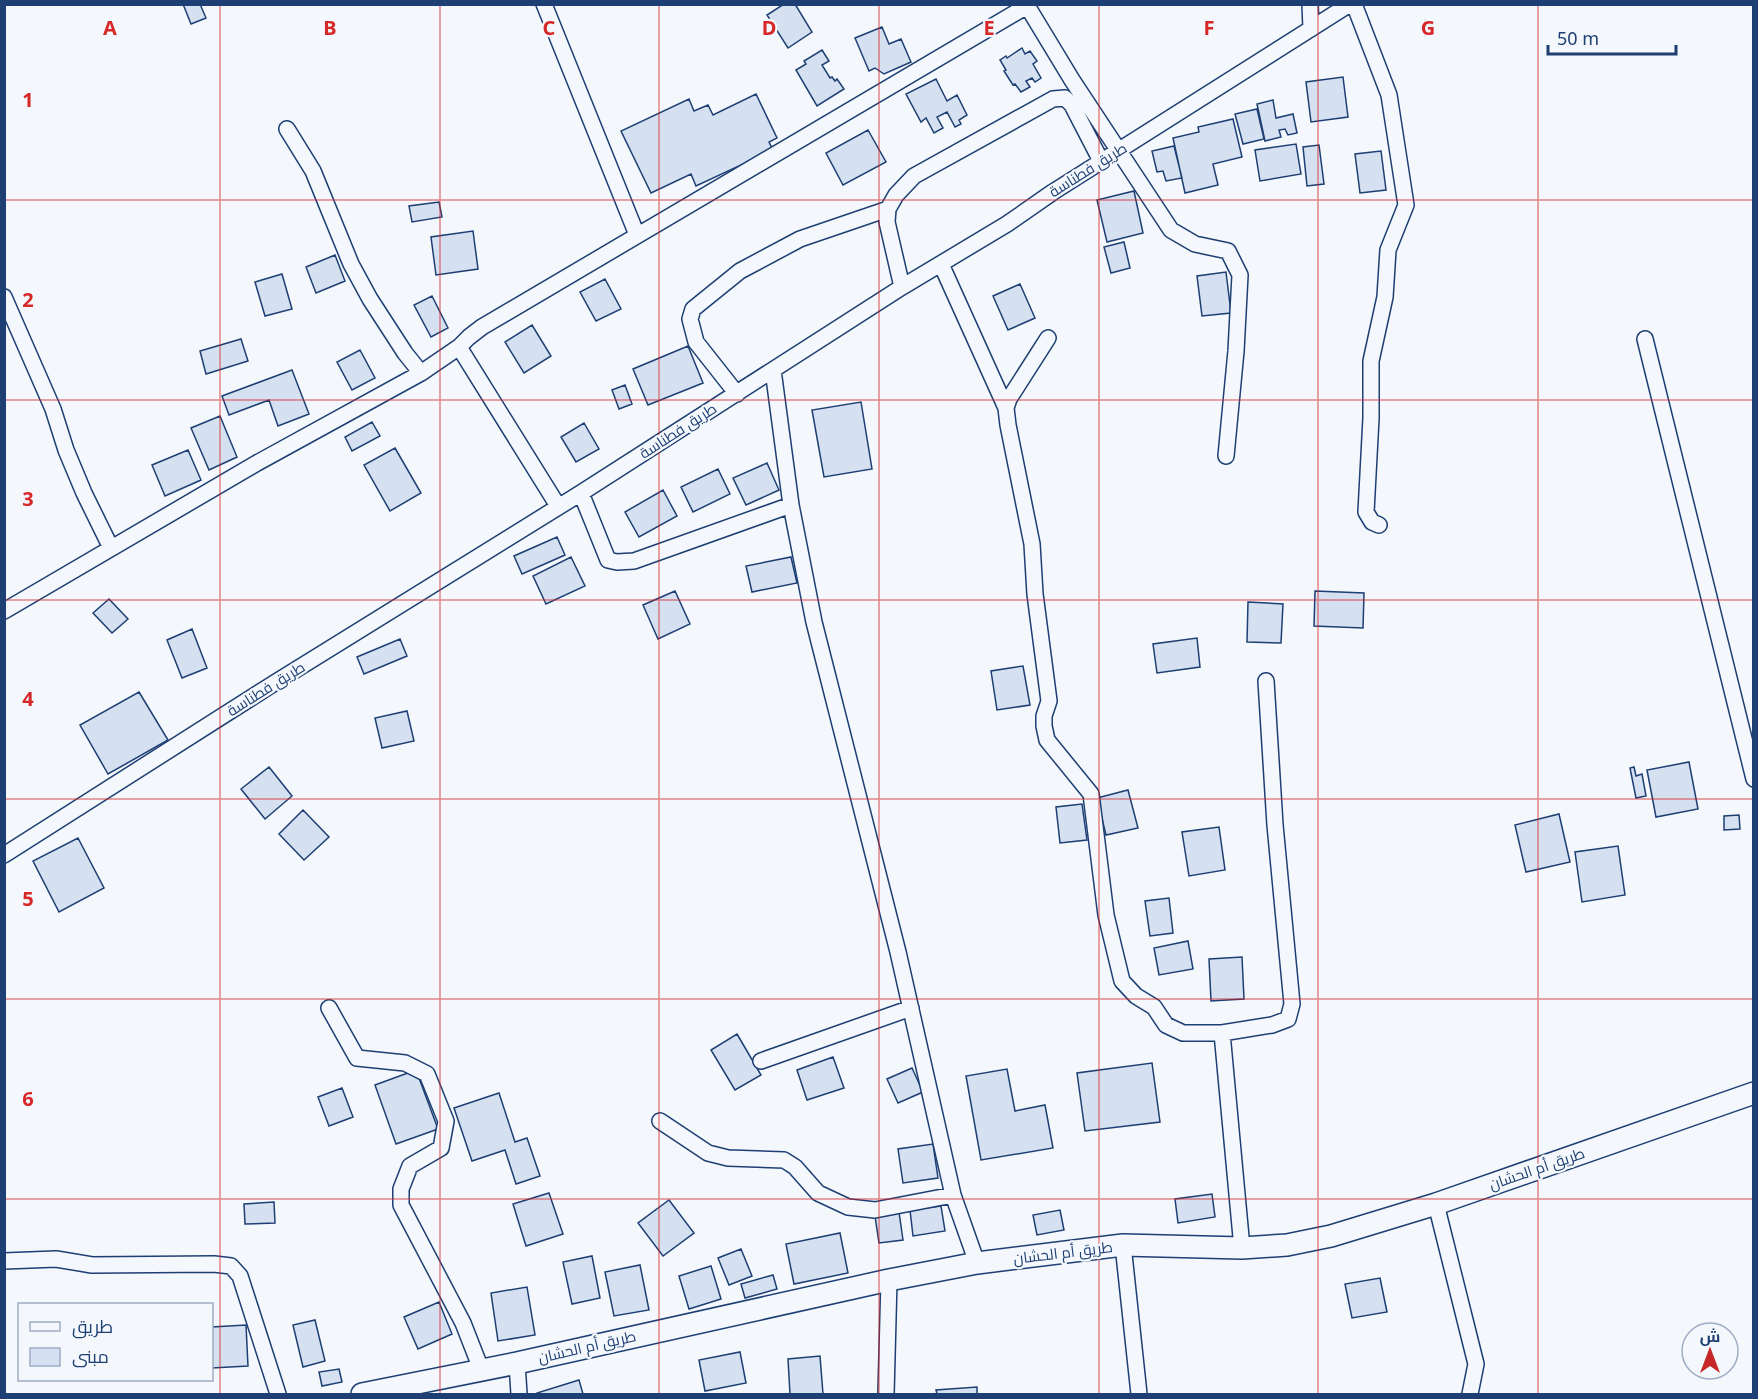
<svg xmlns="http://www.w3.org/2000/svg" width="1758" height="1399" viewBox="0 0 1758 1399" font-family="'Noto Sans',Cairo,sans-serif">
<rect width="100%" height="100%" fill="#f4f7fb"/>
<path fill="#d5e0f0" stroke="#1d3f73" stroke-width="1.5" d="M183,4H200L206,18L191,24Z
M784,4H795L812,32L788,48L767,15Z
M882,27L889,44L901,39L911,62L884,74L875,68L869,71L855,38Z
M1022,48L1025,54L1030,51L1037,61L1033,64L1041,78L1035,82L1032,78L1026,81L1030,87L1021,92L1015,84L1013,85L1004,71L1006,70L1000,60L1006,56L1007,58Z
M822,50L829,61L822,65L830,78L832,77L835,81L837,79L844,89L817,106L796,70L806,64L804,61Z
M1343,77L1348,117L1311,122L1306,82Z
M936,79L947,101L957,95L967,115L959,120L961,124L955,127L947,112L937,117L943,128L934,133L926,118L921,122L906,94Z
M756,94L777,138L769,142L773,150L696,186L691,174L651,193L621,131L689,99L694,111L708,105L713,115Z
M1273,100L1276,118L1293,114L1297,133L1288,135L1285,129L1279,130L1281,137L1265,141L1257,104Z
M1257,109L1264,139L1243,144L1235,114Z
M1233,119L1242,157L1213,164L1218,185L1185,193L1173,138L1199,132L1198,127Z
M868,130L886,162L843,185L826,153Z
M1296,144L1301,174L1260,181L1255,150Z
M1319,145L1324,184L1307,186L1303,147Z
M1174,146L1182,178L1166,181L1163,171L1157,172L1152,151Z
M1381,151L1386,190L1360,193L1355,154Z
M1134,191L1143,233L1107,242L1097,200Z
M439,202L442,217L412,222L409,206Z
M473,231L478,269L436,275L431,237Z
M1124,242L1130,268L1111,273L1104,247Z
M335,255L345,281L316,293L306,267Z
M1226,272L1231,313L1202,316L1197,276Z
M282,274L292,309L265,316L255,282Z
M605,279L621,309L596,321L580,292Z
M1020,284L1035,318L1008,330L993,296Z
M432,296L448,328L431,337L414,305Z
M532,325L551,356L524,373L505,342Z
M241,339L248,361L206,374L200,351Z
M688,346L703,383L648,405L633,369Z
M360,350L375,378L352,390L337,362Z
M292,370L309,414L278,426L269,400L229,415L222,396Z
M625,385L632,404L619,409L612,390Z
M861,402L872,469L824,477L812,410Z
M220,416L237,457L209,470L191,428Z
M372,422L380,436L352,451L345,437Z
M584,423L599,449L576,462L561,437Z
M395,448L421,493L390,511L364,465Z
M188,450L201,480L165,496L152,465Z
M767,463L779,490L746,505L733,478Z
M718,469L730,494L693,512L681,487Z
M663,490L677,516L639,537L625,512Z
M557,537L565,555L522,574L514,556Z
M571,557L585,586L546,604L533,576Z
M791,557L797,583L752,592L746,566Z
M675,591L690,624L658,639L643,605Z
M1315,591L1364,593L1363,628L1314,626Z
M109,599L128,619L112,633L93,613Z
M1248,602L1283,604L1281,643L1247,642Z
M192,629L207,668L182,678L167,640Z
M1197,638L1200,667L1157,673L1153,644Z
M400,639L407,656L364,674L357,657Z
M1023,666L1030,705L997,710L991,671Z
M139,692L168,740L108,774L80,725Z
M407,711L414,741L382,748L375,718Z
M1689,762L1698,809L1656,817L1647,770Z
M269,767L292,796L265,819L241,789Z
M1634,767L1636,776L1642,774L1646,796L1636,798L1630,768Z
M1128,790L1138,828L1106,835L1097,798Z
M1082,804L1087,840L1060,843L1056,807Z
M303,810L329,837L304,860L279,834Z
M1559,814L1570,862L1526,872L1515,825Z
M1739,815L1740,829L1724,830V816Z
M1219,827L1225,870L1189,876L1182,832Z
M78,838L104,888L59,912L33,861Z
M1618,846L1625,895L1582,902L1575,852Z
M1169,898L1173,933L1150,936L1145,901Z
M1188,941L1193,969L1159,975L1154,948Z
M1242,957L1244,999L1211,1001L1209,959Z
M737,1034L761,1075L735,1090L711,1050Z
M833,1057L844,1088L807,1100L797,1070Z
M1152,1063L1160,1122L1085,1131L1077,1073Z
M912,1068L923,1092L898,1103L887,1079Z
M1007,1069L1015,1111L1045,1105L1053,1148L981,1160L966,1076Z
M416,1070L438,1129L396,1144L375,1085Z
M342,1088L353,1117L329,1126L318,1097Z
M499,1093L515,1142L527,1138L540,1176L516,1184L505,1150L472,1161L454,1108Z
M933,1144L938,1178L903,1183L898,1149Z
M549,1193L563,1234L526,1246L513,1204Z
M1212,1194L1215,1217L1178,1223L1175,1199Z
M669,1200L694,1233L663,1256L638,1223Z
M274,1202L275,1223L245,1224L244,1204Z
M941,1206L945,1231L913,1236L910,1210Z
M1060,1210L1064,1230L1037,1235L1033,1215Z
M899,1212L903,1240L879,1243L875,1216Z
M840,1233L848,1273L794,1284L786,1244Z
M741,1249L752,1276L729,1285L718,1258Z
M592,1256L600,1298L572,1304L563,1262Z
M640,1265L649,1310L614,1316L605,1272Z
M711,1266L721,1299L689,1309L679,1276Z
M773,1275L777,1289L745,1298L741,1284Z
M1380,1278L1387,1312L1352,1318L1345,1284Z
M527,1287L535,1335L498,1341L491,1293Z
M439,1302L452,1334L418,1349L404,1317Z
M315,1320L325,1361L303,1367L293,1325Z
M246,1325L248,1366L212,1368V1327Z
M740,1352L746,1383L705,1391L699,1360Z
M820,1356L823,1394H790L788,1359Z
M339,1369L342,1382L322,1386L319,1372Z
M579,1380L583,1394H537V1393Z
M977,1387V1394H937L936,1390Z"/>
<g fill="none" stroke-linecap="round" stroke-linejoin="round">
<defs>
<path id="street" d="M544,4L637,235
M1026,4L1072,80L1171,230L1195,244L1228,251L1240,275L1236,351L1226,456
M1310,4L1311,29
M1354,4L1389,95L1406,205L1388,250L1385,297L1371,361V418L1366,512L1372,522L1379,525
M287,129L313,171L351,264L370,299L405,353L421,373
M941,264L1006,408L1008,425L1032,544L1035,594L1049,701L1044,716V726L1047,740L1091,794L1106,915L1122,981L1136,996L1154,1007L1166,1025L1183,1033H1222L1272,1025L1288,1019L1292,1004L1275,825L1266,681
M902,287L887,222L888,209L896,195L914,176L1053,99L1065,98L1072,105L1101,161
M4,297L53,409L66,450L84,493L111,548
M1645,339L1754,779
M459,347L558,506
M773,370L791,505L814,622L898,952L953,1195L977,1263
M737,394L696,342L690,319L693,309L740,271L800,239L888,209
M1006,408L1009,399L1048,338
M581,493L608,560L617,562L634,561L791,505
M4,611L257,463L421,373L459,347L469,337L482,327L1027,6
M4,855L276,682L581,493L902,287L1007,224L1053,192L1350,4
M329,1008L357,1058L405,1063L427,1074L446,1121L441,1148L410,1166L401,1189V1205L463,1323L481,1369
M1222,1033L1242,1248
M761,1061L911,1008
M660,1121L708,1153L728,1158L784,1160L795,1167L818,1193L848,1207L875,1210L953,1195
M1436,1204L1476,1364L1470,1394
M1123,1245L1139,1394
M4,1261L56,1259L92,1265L214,1264L231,1266L240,1276L278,1394
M517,1363L519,1394
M886,1394L889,1280"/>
<path id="secondary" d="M362,1394L517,1363L889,1280L977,1263L1123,1245L1242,1248L1287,1245L1331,1236L1436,1204L1754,1093"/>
</defs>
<use href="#street" stroke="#1d3f73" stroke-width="18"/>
<use href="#secondary" stroke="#1d3f73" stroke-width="24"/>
<use href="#street" stroke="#f4f7fb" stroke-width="15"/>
<use href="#secondary" stroke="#f4f7fb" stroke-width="21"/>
</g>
<path fill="none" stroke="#d62828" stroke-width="1.5" stroke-opacity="0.55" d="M220,4V1394M440,4V1394M659,4V1394M879,4V1394M1099,4V1394M1318,4V1394M1538,4V1394M4,200H1754M4,400H1754M4,600H1754M4,799H1754M4,999H1754M4,1199H1754"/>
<g text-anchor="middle" stroke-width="4.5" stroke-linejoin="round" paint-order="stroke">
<g font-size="15" fill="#1d3f73" stroke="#f4f7fb">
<text transform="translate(1088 170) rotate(-32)" y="5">طريق فطناسة</text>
<text transform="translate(678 431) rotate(-33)" y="5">طريق فطناسة</text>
<text transform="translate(266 689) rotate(-32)" y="5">طريق فطناسة</text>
<text transform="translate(1537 1169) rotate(-19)" y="5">طريق أم الحشان</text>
<text transform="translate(1063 1253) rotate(-7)" y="5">طريق أم الحشان</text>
<text transform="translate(587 1347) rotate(-13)" y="5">طريق أم الحشان</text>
</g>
</g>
<g font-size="20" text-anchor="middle" font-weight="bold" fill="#d62828" stroke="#f4f7fb" stroke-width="4.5" stroke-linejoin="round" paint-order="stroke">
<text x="110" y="35">A</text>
<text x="330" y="35">B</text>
<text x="549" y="35">C</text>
<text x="769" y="35">D</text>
<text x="989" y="35">E</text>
<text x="1209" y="35">F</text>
<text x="1428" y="35">G</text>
<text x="28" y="107">1</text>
<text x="28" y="307">2</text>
<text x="28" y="506">3</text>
<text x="28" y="706">4</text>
<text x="28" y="906">5</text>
<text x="28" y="1106">6</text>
</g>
<rect width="1758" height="1399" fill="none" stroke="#1d3f73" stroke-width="12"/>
<rect x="18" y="1303" width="195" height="78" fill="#f4f7fb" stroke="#9eadc5" stroke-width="1.5"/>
<rect x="30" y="1322" width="30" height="9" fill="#f4f7fb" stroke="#9eadc5" stroke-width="1.5"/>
<text x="72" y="1333" font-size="18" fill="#1d3f73">طريق</text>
<rect x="30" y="1348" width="30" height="18" fill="#d5e0f0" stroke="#9eadc5" stroke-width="1.5"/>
<text x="72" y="1363" font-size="18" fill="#1d3f73">مبنى</text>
<g transform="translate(1710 1351)"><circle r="28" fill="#f4f7fb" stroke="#9eadc5" stroke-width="1.5"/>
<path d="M0-4.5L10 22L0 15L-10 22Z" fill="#c62828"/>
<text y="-9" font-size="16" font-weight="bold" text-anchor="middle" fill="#1d3f73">ش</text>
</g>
<path d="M1548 45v9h128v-9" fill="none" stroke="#1d3f73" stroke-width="3"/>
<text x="1557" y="45" font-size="18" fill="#1d3f73" stroke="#f4f7fb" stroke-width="4.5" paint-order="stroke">50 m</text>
</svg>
